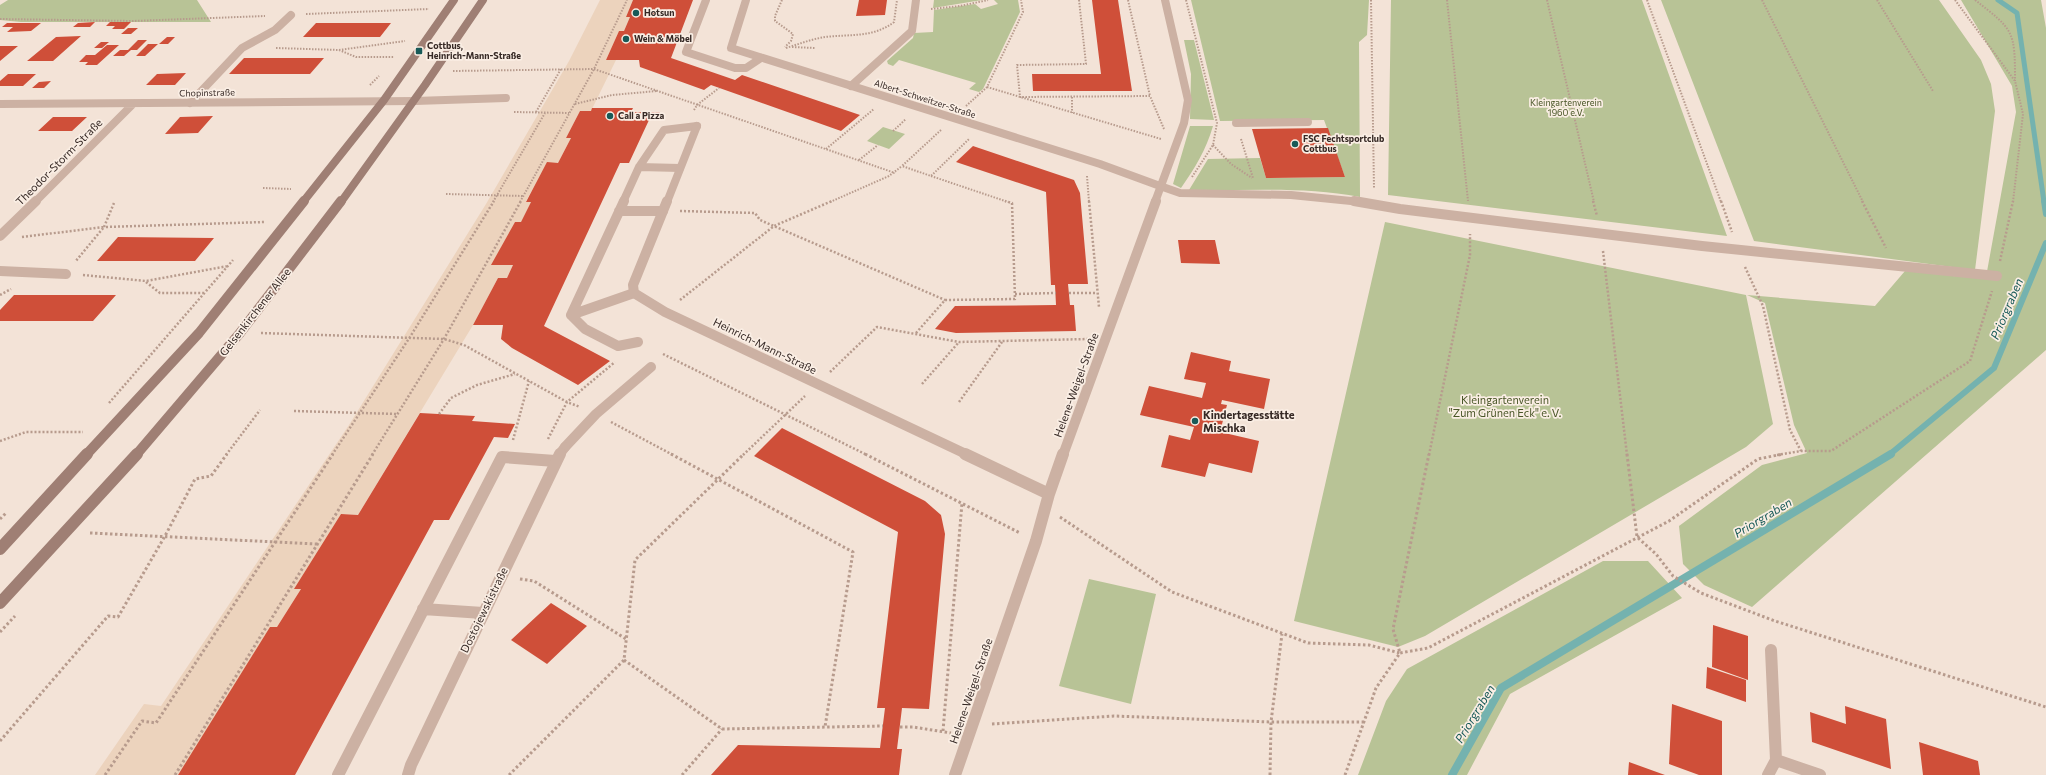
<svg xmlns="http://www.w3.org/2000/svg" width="2046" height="775" viewBox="0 0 2046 775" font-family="Commissioner,sans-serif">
<rect width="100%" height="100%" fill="#f3e3d7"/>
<path fill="#b8c396" d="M8,0H197L211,22H21L0,20V5Z
M934,0H982L933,8Z
M994,0H1018L1020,12L983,89L979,92L969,89L976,83L899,60L893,66L888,64L887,61L913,38L914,33L933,32L934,10L975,4L981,9L998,4Z
M1191,0H1369L1367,35L1359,42L1360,197C1303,186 1246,191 1189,190L1208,159L1260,158L1266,178L1345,177L1324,120L1220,121Z
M1391,0H1642L1727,236L1388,195Z
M1661,0H1939L1981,60L1991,84L1995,111L1975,270L1754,241Z
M1961,0H2041L2046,28V350L1752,607L1704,585L1683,564L1679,526L1762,465L1807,453L1794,425L1765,303L1747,295L1875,306L1905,271L1986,277L2016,112L2012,86Z
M1184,40H1194L1214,120L1190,119L1191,74Z
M1190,126H1213C1206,150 1195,168 1181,188L1173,184Z
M883,127L905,134L889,149L867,141Z
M1385,222L1746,295L1773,424L1746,447L1425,636L1398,647L1294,621Z
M1603,561H1648L1682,598L1510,694L1467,775H1358L1386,701L1407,669Z
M1089,579L1156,594L1131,704L1059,686Z"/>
<path fill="#ecd3bd" d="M600,0H633L626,17H630L624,31H619L606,60H616L591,111H580L566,138H571L558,163H547L526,201L531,202L521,222H515L492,264L513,265L507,278H498L473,325L358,515L341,514L301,589L277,627L178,775H95L144,704L161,706L349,425L486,204L569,61Z"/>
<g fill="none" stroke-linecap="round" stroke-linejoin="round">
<path stroke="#74b2af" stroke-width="5" d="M1998,0L2017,13L2044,202"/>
<path stroke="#74b2af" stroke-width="6" d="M2044,201L2046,214
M1889,455L1994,368L2046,243"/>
<path stroke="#74b2af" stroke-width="8" d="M1452,775L1501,688L1891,454"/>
</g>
<path fill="#cf4f39" d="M633,0H693L671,58L735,80L742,75L860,115L841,131L711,85L704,90L640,67L639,60H606L619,31H624L630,17H626Z
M859,0H887L885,15L856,16Z
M1092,0H1118L1132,91H1033L1032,74H1101Z
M95,22L90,27H73L78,23Z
M110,22H131L124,29H112L115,26H106Z
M7,23H41L31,31L7,32L13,27H2Z
M316,23H391L380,37H303Z
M128,28H138L131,34H121Z
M81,36L53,61H27L56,37Z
M167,37H175L168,44H159Z
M138,40H147L137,50H131L124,56H113L120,50H128Z
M101,42H109L102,48H94Z
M148,44H158L145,56H136Z
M107,45H119L97,65H85L88,62H79L86,55H95Z
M0,46H18L0,61Z
M244,58H324L310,74H229Z
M186,73L175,85H146L157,74Z
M8,74H36L23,86H0V81Z
M51,81L44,88H32L39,82Z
M592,108H633L631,112H660L657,120H649L629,163H620L544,326L610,361L578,385L512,348L501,339L503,325H473L498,278H507L513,265H491L515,222H521L531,202H526L547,162L558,163L571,138H566L580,111H591Z
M213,116L198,133L165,134L180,117Z
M53,117H87L72,131H38Z
M1328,128L1345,177L1266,178L1252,129Z
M973,146L1074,180L1080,193L1088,284H1068L1070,305H1074L1076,331L956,333L935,329L955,306L1056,305L1055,285H1051L1046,192L956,162Z
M118,237L214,238L195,261H97Z
M1178,240H1215L1220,264L1181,263Z
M14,295H116L93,321H0V310Z
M1191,352L1231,361L1229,371L1270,379L1264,409L1222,400L1221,404L1227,405L1221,428L1217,427L1216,431L1259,441L1252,473L1209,463L1205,477L1161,467L1169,435L1190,440L1194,427L1140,415L1149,386L1202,398L1206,383L1184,379Z
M420,413L475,416L472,421L515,424L508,438L494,437L449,520H434L295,775H178L270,627H277L301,589H294L341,514L358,515Z
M782,428L925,501L941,515L945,534L929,709L902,708L897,749H902L899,775H711L738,745L880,748L885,708H877L898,532L754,456Z
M551,603L587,626L547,664L511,640Z
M1713,625L1748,636V680L1712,667Z
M1707,667L1746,680V702L1706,688Z
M1672,704L1722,721V775H1699L1669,764Z
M1845,706L1886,719L1891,769L1812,742L1810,712L1846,724Z
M1919,742L1978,761L1980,775H1923Z
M1629,762L1665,775H1628Z"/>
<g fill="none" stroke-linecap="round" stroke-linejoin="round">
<path stroke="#b79b8d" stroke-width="2" stroke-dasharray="1.5 1.5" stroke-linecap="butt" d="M782,0L775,16V21L793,34L791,41L785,47
M1079,0L1086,64L1017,65L1020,97L1150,96L1164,129
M1128,0L1150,96
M1186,0L1217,123L1213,145L1192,177
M1371,0L1374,188
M1447,0L1468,201
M1547,0L1594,202
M1647,0L1721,202
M1762,0L1863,202
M1877,0L1933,91
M1955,0L2015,81L2023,114L2013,202
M1975,0C2014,30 2015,31 2015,81
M931,9L960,6L988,0
M306,14L429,9
M0,19L133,21L265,16
M792,47L815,48
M276,48L339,50L405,41
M786,48C799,44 812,39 825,37C850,34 873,38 894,22L897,0
M339,50L356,57H394
M453,71L594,69L895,173
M370,85L379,76
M987,87L1161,139
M1072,97V113
M575,104L612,95L657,91
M966,106L987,87L1023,12L1021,0
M694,110L697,105L719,88
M514,112L569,113
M536,112L561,69
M941,130L902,166L931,176L969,139
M893,131L906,119
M1241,139L1253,178
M1213,145L1231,164L1252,178
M826,149L874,109
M859,160L878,145
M931,176L1008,202
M1087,176L1089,202
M263,188L291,189
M446,194L523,196
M493,202L545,113
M520,202L594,69L627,0
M830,202L889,176L902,166"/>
<path stroke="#b79b8d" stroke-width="2.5" stroke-dasharray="2 2" stroke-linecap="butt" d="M1089,201L1099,307
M1593,201L1597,216
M1721,201L1732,232
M1862,201L1886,248
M114,203L104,227L265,222
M680,211L755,213L760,220L945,300
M22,237L104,227L75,262
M1603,251L1627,455
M2000,261L2013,201
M1745,267L1763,306L1790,430L1801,451
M83,275L146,281L228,266
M146,282L160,293H205
M1069,293H1097
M1015,294L1056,293
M0,295L11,289
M680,300L774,226L832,201
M261,333L444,339L464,345L567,402L580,407
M916,333L945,300L1015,299L1012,203L1005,201
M663,354L867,455
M830,372L877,327L959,342L1088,339
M922,384L959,342
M959,402L1002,342
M109,403L233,260
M294,411L397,414
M439,414L451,398L477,385L515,374
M611,422L673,455
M548,439L567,402L615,362
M513,440L529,381
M0,441L26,432H83
M226,455L260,410
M332,455L410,337L494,201
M372,455L444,339L521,201
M743,455L805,396
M1429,455L1470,255V234
M1777,455L1801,451H1831L1970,361L1992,291"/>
<path stroke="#b79b8d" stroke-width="3" stroke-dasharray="2.5 2.5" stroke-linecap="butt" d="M671,454L853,552L825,727
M865,454L1020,533
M1627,454L1637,537L1656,554L1673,576L1701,593L1775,621L2046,707
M1060,517L1172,592L1308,643L1369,645L1400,653L1393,629L1429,454
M0,519L6,513
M90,533L317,544
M520,579L534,581L626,639
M0,632L15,616
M624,660L722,729L883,726
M992,724L1114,716L1271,722H1365
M900,727H913L951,733
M943,731L962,503
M0,741L108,616L118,617L165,536L195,479L211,476L227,454
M105,775L142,721L156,723L333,454
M175,775L373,454
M509,775L624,660L635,560L744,454
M682,775L722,729
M1270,775L1271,722L1282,634
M1345,775L1376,688L1400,653L1428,648L1669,521L1758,459L1783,454"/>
<path stroke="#ccb1a3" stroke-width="8" d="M706,0L686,52L735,68H746L761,58
M851,86L912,31L916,0
M415,101L506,98
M190,103L242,48L275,30L291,15
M1236,123L1308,122
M639,167L680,168
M1160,186L1180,193L1291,195L1361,202
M623,202L639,167L664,130L697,126"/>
<path stroke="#ccb1a3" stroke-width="10" d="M624,201L571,315L585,329L618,346L638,342
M1354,201L1400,209L1702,246L1997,276
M619,211H663
M0,271L66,274
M571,315L634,293
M565,447L596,414L651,367"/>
<path stroke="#ccb1a3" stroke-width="12" d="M423,609L483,613
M338,775L502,457L555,461"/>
<path stroke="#ccb1a3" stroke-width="8" d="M746,0L731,48L1100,164L1160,186
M0,104L415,101
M35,202L133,104
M667,202L697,126
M1155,202L1184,123L1188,100L1165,0"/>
<path stroke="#ccb1a3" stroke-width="10" d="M667,201L633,285L634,293L665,312L968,455
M0,236L36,201
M559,455L565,447
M1063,455L1156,201"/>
<path stroke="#ccb1a3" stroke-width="12" d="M965,454L1049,494
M1771,650L1776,760L1820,775
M408,775L411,765L560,454
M955,775L1036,541L1049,494L1063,454
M1768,775L1776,760"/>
<path stroke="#9f7f74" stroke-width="8" d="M303,202L384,100L454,0
M341,202L425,85L483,0"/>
<path stroke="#9f7f74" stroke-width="10" d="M86,455L199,333L304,201
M136,455L240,333L341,201"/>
<path stroke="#9f7f74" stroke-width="12" d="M0,549L87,454
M0,603L137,454"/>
</g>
<g fill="#185a58" stroke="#faeee4" stroke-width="1.5">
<circle cx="636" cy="13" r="4"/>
<circle cx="626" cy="39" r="4"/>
<rect x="415" y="47" width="8" height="8" rx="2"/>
<circle cx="610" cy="116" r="4"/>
<circle cx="1295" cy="144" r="4"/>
<circle cx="1195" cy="421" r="4"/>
</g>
<g text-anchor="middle" stroke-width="3.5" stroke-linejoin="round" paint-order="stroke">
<g font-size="9" font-weight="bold" fill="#362925" stroke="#faeee4" text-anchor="start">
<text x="644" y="16">Hotsun</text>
<text x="634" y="42">Wein &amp; Möbel</text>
<text x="427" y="49">Cottbus,<tspan x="427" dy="10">Heinrich-Mann-Straße</tspan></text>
<text x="618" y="119">Call a Pizza</text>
<text x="1303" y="142">FSC Fechtsportclub<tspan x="1303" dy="10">Cottbus</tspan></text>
</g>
<g font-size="9" fill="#362925" stroke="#faeee4">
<text transform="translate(207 93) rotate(-1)" y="3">Chopinstraße</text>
<text transform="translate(925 99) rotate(18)" y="3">Albert-Schweitzer-Straße</text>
</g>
<g font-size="9" fill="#495627" stroke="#faeee4">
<text x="1566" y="106">Kleingartenverein<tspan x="1566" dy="10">1960 e.V.</tspan></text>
</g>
<g font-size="11" fill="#362925" stroke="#faeee4">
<text transform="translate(59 162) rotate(-45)" y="4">Theodor-Storm-Straße</text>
<text transform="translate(255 312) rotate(-52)" y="4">Gelsenkirchener Allee</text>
<text transform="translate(765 346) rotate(26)" y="4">Heinrich-Mann-Straße</text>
<text transform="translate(1076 385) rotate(-70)" y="4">Helene-Weigel-Straße</text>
<text transform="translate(484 610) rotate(-64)" y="4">Dostojewskistraße</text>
<text transform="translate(971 691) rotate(-71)" y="4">Helene-Weigel-Straße</text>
</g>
<g font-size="11" fill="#495627" stroke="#faeee4">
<text x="1505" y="404">Kleingartenverein<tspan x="1505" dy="13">"Zum Grünen Eck" e. V.</tspan></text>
</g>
<g font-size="11" font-weight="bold" fill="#362925" stroke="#faeee4" text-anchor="start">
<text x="1203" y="419">Kindertagesstätte<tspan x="1203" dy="13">Mischka</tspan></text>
</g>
<g font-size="12" font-style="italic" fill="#185a58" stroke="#faeee4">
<text transform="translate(2007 309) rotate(-67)" y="4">Priorgraben</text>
<text transform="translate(1763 518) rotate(-31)" y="4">Priorgraben</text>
<text transform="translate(1475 714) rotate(-59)" y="4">Priorgraben</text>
</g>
</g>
</svg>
